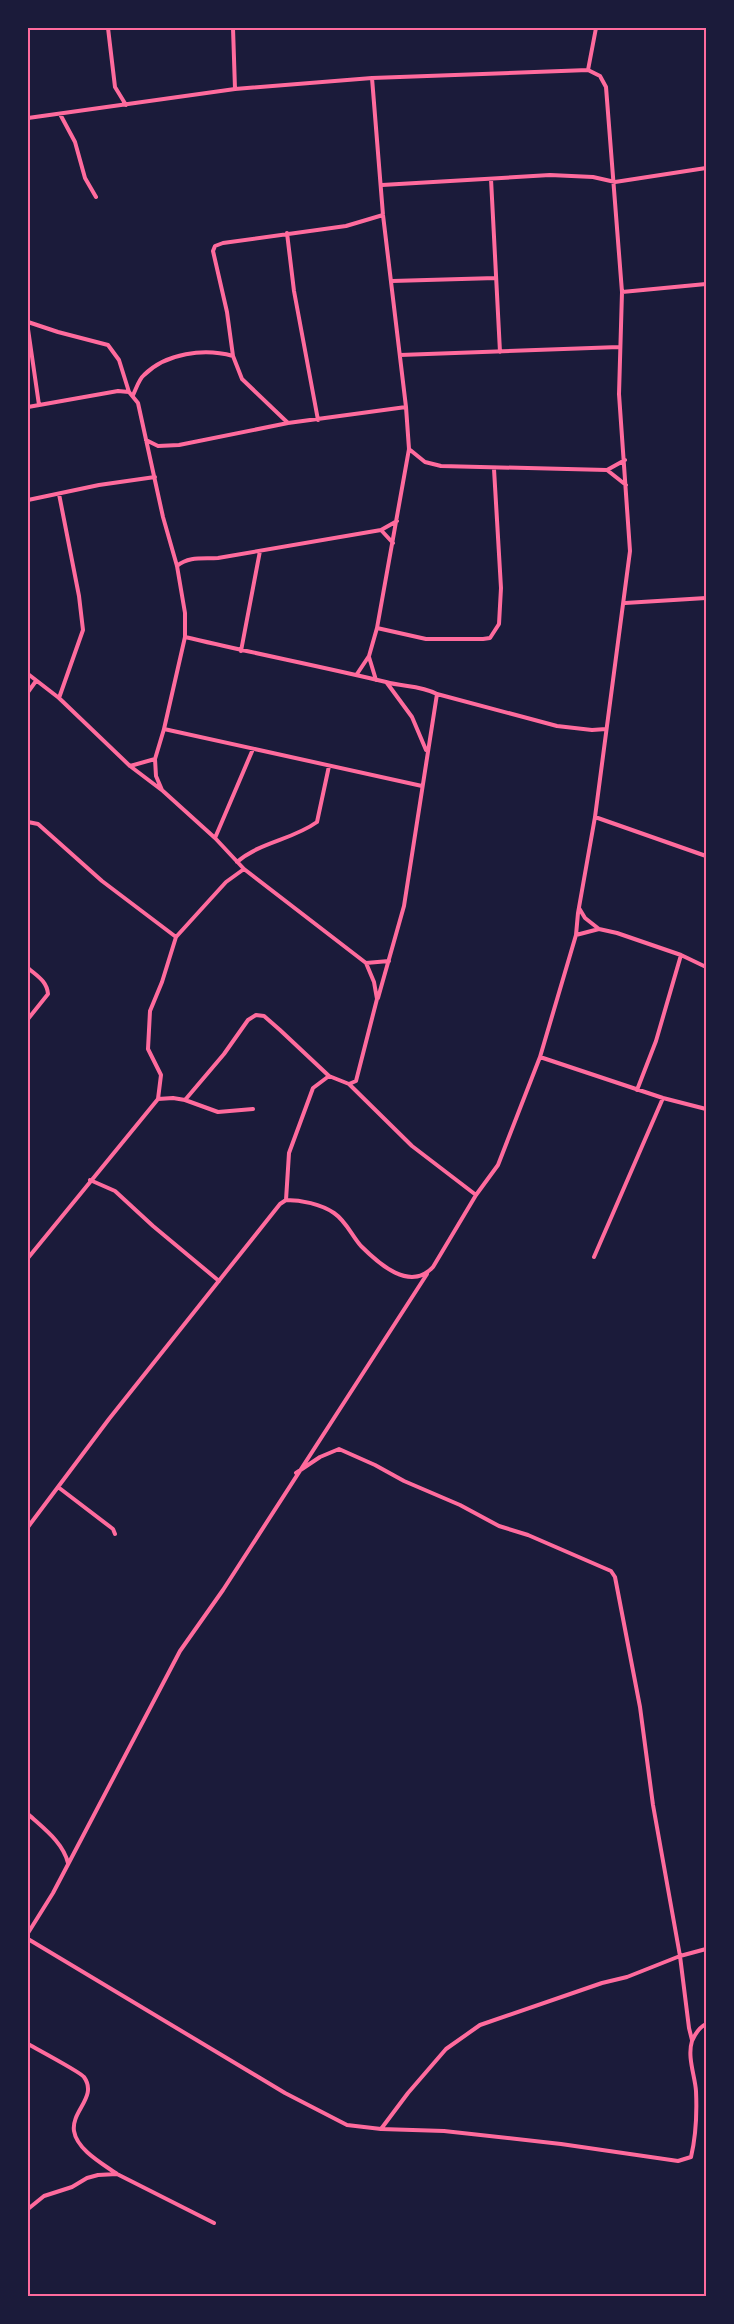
<svg xmlns="http://www.w3.org/2000/svg" width="734" height="2324" viewBox="0 0 734 2324" font-family="Arial,sans-serif">
<rect width="100%" height="100%" fill="#1b1b3a"/>
<g fill="none" stroke-linecap="round" stroke-linejoin="round">
<path stroke="#ff6b9d" stroke-width="4" d="M108,28L115,87L126,105
M233,28L235,89
M588,70L596,28
M60,114L75,142L85,178L96,197
M28,118L235,89L372,78L588,70L600,76L606,87L622,292L619,394L630,551L595,817L578,913L576,935
M491,179L500,352
M382,185L550,175L593,177L615,182L706,168
M287,233L294,291L318,420
M392,281L496,278
M622,292L706,284
M28,322L58,332L108,345L119,360L129,392
M28,329L39,405
M400,355L619,347
M233,356L227,312L213,251L215,246L223,243L346,226L383,215
M133,395C136,389 139,379 144,375C166,353 204,348 233,356L242,379L288,423
M28,407L118,391L129,392L138,403L163,517L177,566L185,613V637L164,729L155,759L156,776L162,790
M146,440L158,446L179,445L288,423L406,407
M409,449L425,462L441,466L607,470L625,460
M607,470L626,485
M28,500L99,485L155,477
M381,530L393,543
M177,566C189,556 203,559 218,558L381,530L397,521
M625,603L706,598
M377,628L426,639H483L490,638L499,624L501,588L494,469
M185,637C252,653 319,666 386,682C403,687 420,685 437,694L557,726L592,730L606,729
M241,651L260,551
M369,657L376,680
M28,674L59,698L130,766L163,791L215,838L244,869L366,963L374,982L377,999L356,1081L349,1084L329,1076L280,1030L264,1016L256,1015L248,1020L224,1054L185,1100
M357,674L369,656L377,628L409,449L406,407L383,215L372,78
M387,683L412,717L426,750
M28,692L36,681
M59,698L83,630L79,596L59,494
M164,729L422,786
M130,766L155,759
M595,817L706,856
M28,822L38,824L102,881L176,937
M215,838L253,749
M237,862C260,842 292,840 317,822L329,766
M579,908L585,918L599,929
M366,963L389,961
M28,968C37,976 47,981 48,994L28,1019
M378,998L404,906L437,694
M540,1057L663,1098L706,1109
M349,1084L412,1146L476,1195
M637,1090L656,1041L681,955
M158,1099L173,1098L185,1100L218,1112L253,1109
M90,1180L115,1191L153,1226L219,1281
M286,1200L289,1153L313,1088L329,1076
M594,1257L663,1098
M28,1258L158,1099L161,1075L148,1049L150,1011L162,982L176,937L226,882L244,869
M296,1473L320,1457L339,1449L375,1465L404,1481L460,1505L499,1526L528,1535L611,1571L615,1577L640,1707L653,1805L680,1956L689,2028L692,2040
M58,1487L113,1529L115,1534
M28,1527L109,1419L280,1204L286,1200C301,1200 321,1204 334,1213C346,1221 352,1236 361,1246C379,1264 410,1292 433,1267L476,1195L498,1165L540,1057L576,935L599,929L617,933L681,955L706,967
M28,1814C43,1828 63,1842 68,1863
M28,1933L53,1893L180,1651L223,1590L427,1274
M28,1939L285,2093L347,2125L381,2129L444,2131L561,2144L678,2161L691,2157C696,2136 697,2113 696,2091C695,2076 687,2057 692,2041C695,2034 700,2027 706,2024
M28,2044C35,2048 82,2073 84,2077C98,2097 71,2111 74,2131C77,2150 103,2164 117,2174
M381,2129L408,2093L446,2049L480,2025L602,1983L627,1977L680,1956L706,1949
M28,2209L44,2196L72,2187L87,2178L98,2175L117,2174L214,2223"/>
</g>
<rect width="734" height="2324" fill="none" stroke="#1b1b3a" stroke-width="58"/>
<rect x="29" y="29" width="676" height="2266" fill="none" stroke="#ff6b9d" stroke-width="2"/>
</svg>
